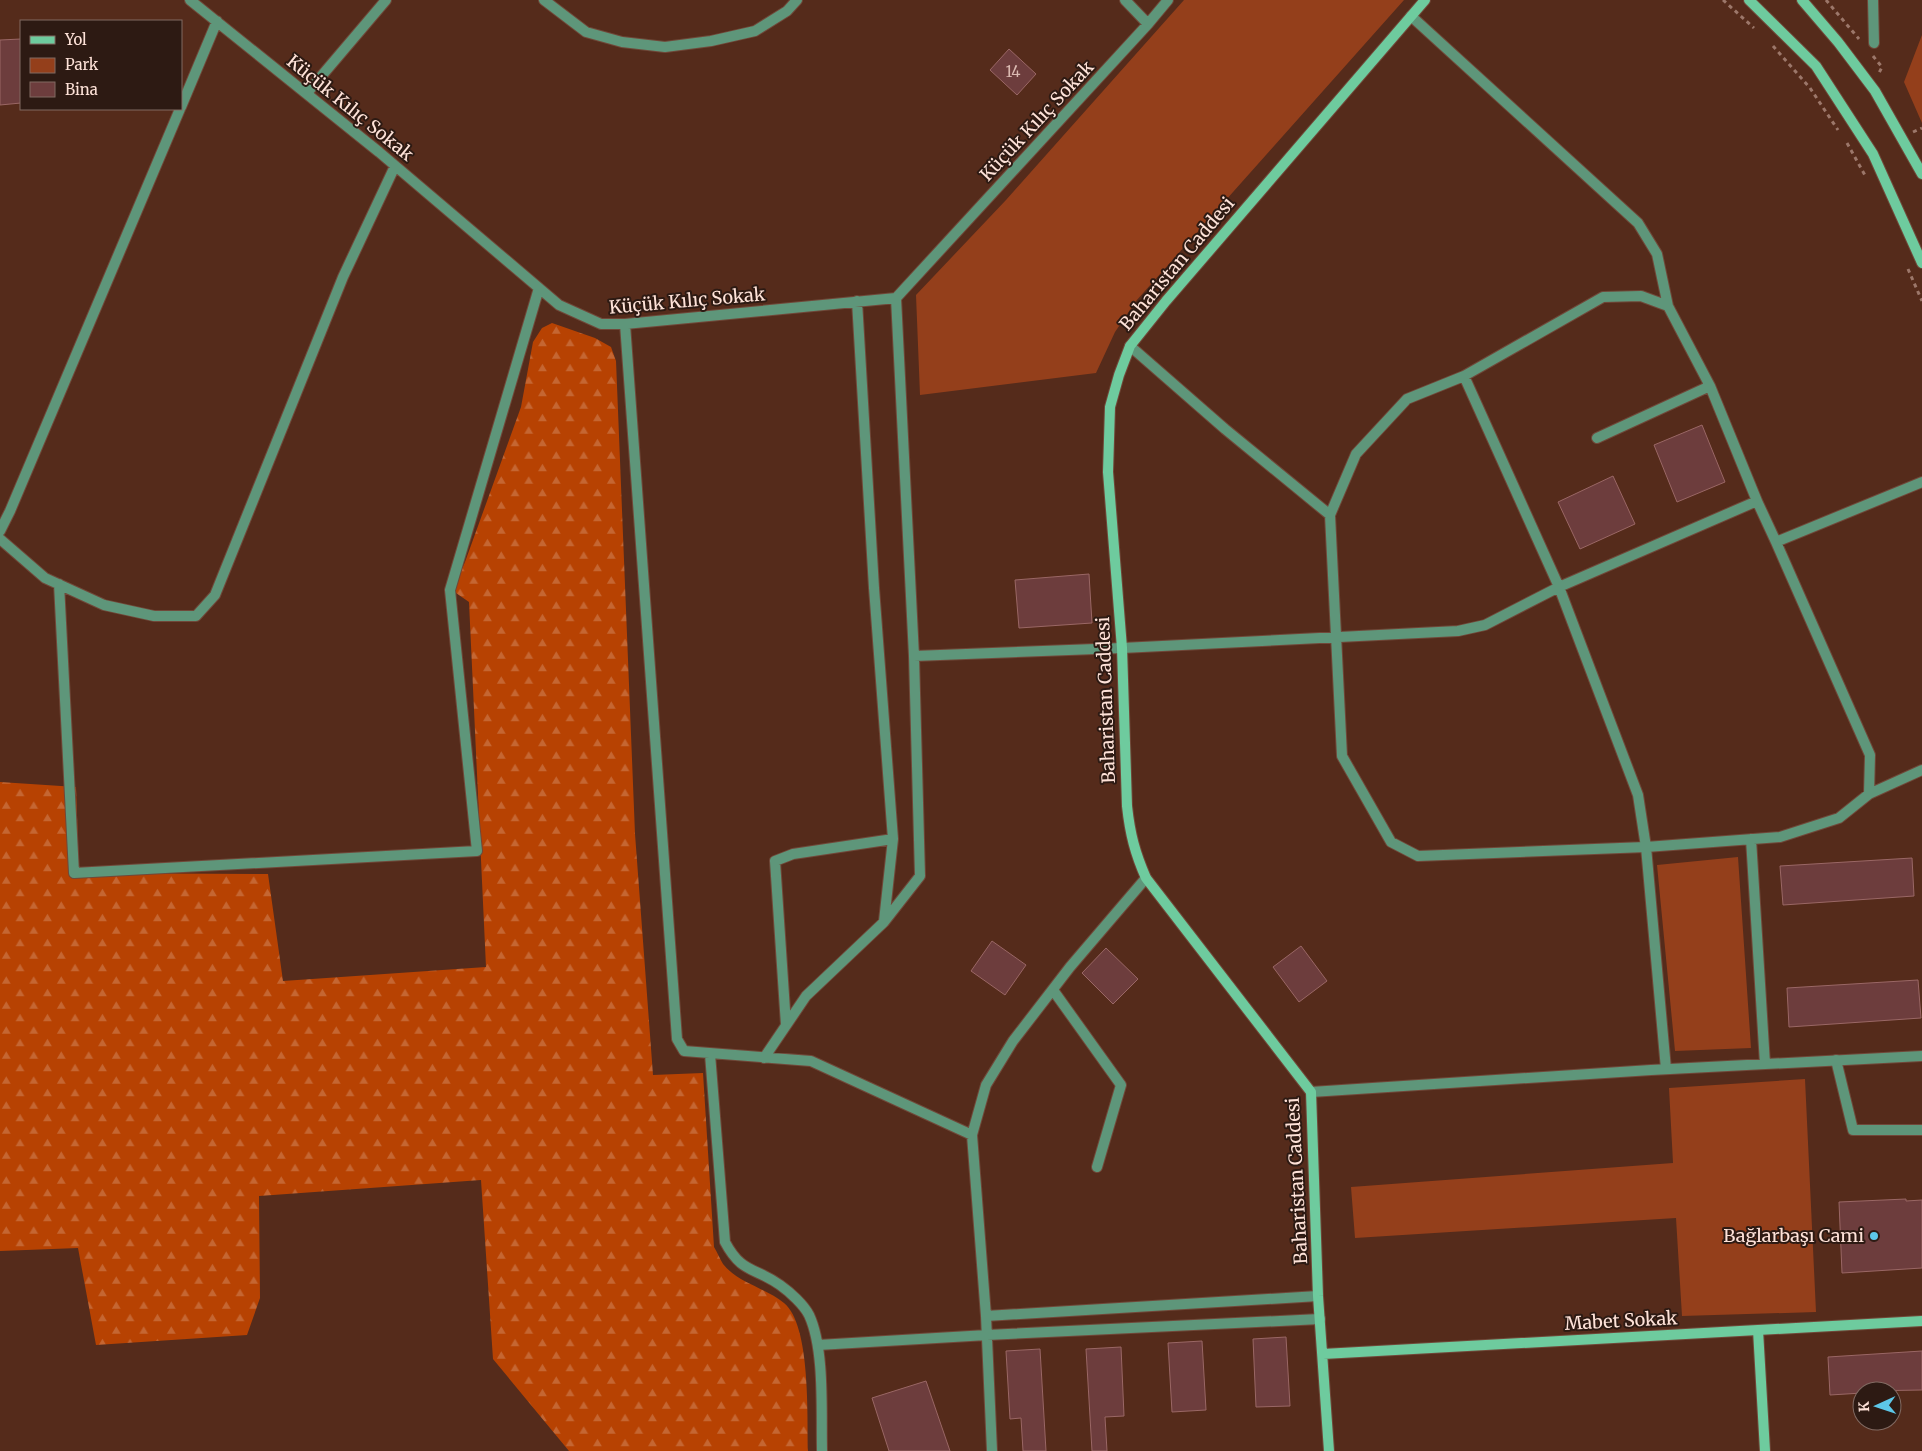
<svg xmlns="http://www.w3.org/2000/svg" width="1922" height="1451" viewBox="0 0 1922 1451" font-family="Merriweather,serif">
<defs>
<pattern id="forest-firs" width="22" height="20" patternUnits="userSpaceOnUse" patternTransform="scale(1.25)"><rect width="22" height="20" fill="#b74202"/><path d="M5 1l3.5 6h-7zM16 11l3.5 6h-7z" fill="#c56632"/></pattern>
</defs>
<rect width="100%" height="100%" fill="#552b1b"/>
<path fill="#943f1b" d="M1184,0H1404L1136,301L1115,332L1096,373L920,395L916,295L1006,200Z
M1922,35V123L1904,82Z
M1738,857L1751,1048L1675,1051L1657,865Z
M1805,1079L1816,1312L1682,1316L1676,1218L1355,1238L1351,1187L1673,1163L1669,1088Z"/>
<path fill="url(#forest-firs)" d="M552,323L595,338L611,347L616,361L635,834L653,1075L703,1073L714,1247C717,1252 720,1259 723,1264C738,1283 766,1288 784,1303C811,1325 807,1417 808,1451H569L493,1359L481,1180L259,1196L260,1298L247,1335L96,1345L78,1248L0,1251V782L76,787L79,873L268,874L283,981L486,967L469,602L456,593V582L465,562L521,407L533,342L542,328Z"/>
<path fill="#6d3d3d" stroke="#9a6765" d="M21,39V103L0,105V40Z
M1009,49L1036,74L1017,95L990,70Z
M1702,425L1725,482L1677,502L1654,445Z
M1613,476L1635,524L1580,549L1558,502Z
M1089,574L1092,623L1019,628L1015,580Z
M1912,858L1914,896L1783,905L1780,866Z
M992,941L1026,965L1005,995L971,971Z
M1301,946L1327,981L1299,1002L1273,967Z
M1106,948L1138,979L1113,1004L1082,973Z
M1918,980L1921,1018L1789,1027L1787,988Z
M1906,1199V1201L1922,1200V1268L1842,1273L1839,1202Z
M1286,1337L1290,1406L1256,1407L1253,1339Z
M1202,1341L1206,1410L1172,1412L1168,1343Z
M1121,1347L1124,1416L1105,1417L1107,1451H1092L1086,1349Z
M1040,1349L1046,1451H1023L1021,1418L1010,1419L1006,1351Z
M1922,1351V1390L1862,1391V1393L1830,1395L1828,1357Z
M926,1381L950,1451H889L872,1398Z"/>
<g fill="none" stroke-linecap="round" stroke-linejoin="round">
<defs>
<path id="lane" d="M1836,1060L1853,1130H1922"/>
<path id="street" d="M190,0L379,152L559,305L601,324H625L896,298L1148,24L1168,0
M544,0L586,32L622,42L665,47L711,41L755,31L787,11L797,0
M1125,0L1148,24
M1873,0L1874,43
M1411,16L1638,223L1657,254L1668,306
M307,93L386,0
M181,107L217,21
M857,301L874,588L893,839L884,921
M625,324L677,1039L684,1051L811,1061L972,1135L986,1316L992,1451
M1130,346L1225,429L1330,515
M1464,376L1407,399L1356,454L1330,515L1342,756L1391,842L1418,856L1646,847L1666,1069
M1597,438L1710,386
M0,531L10,511L180,109
M0,539L45,578L104,605L154,616H196L215,595L343,277L395,166
M1776,542L1922,482
M59,584L74,873L477,851L450,590L539,288
M914,656L1122,648L1458,631L1485,625L1559,587L1757,501L1710,386L1668,306L1641,296L1603,297L1464,376L1559,587L1638,795L1646,847L1780,837L1839,818L1869,794L1870,755L1776,542L1757,501
M1869,794L1922,770
M1751,839L1765,1064
M1053,990L1121,1085L1097,1167
M786,1025L775,861L793,854L893,839
M710,1054L725,1242C742,1274 755,1267 780,1285C790,1292 804,1305 809,1315C825,1349 821,1413 822,1451
M764,1058L806,996L884,922L920,876L914,656L896,298
M1311,1092L1651,1070L1922,1056
M972,1135L986,1085L1013,1041L1070,967L1146,878
M986,1316L1318,1296
M818,1345L987,1335L1320,1319"/>
<path id="secondary" d="M1749,0L1816,66L1873,154L1922,263
M1802,0L1838,42L1875,91L1922,174
M1758,1330L1765,1451
M1323,1354L1922,1321
M1329,1451L1318,1296L1311,1092L1146,878C1135,853 1130,834 1127,806L1122,648L1108,472L1110,407L1119,375L1130,346L1166,301L1425,0"/>
</defs>
<use href="#lane" stroke="#704839" stroke-width="12"/>
<use href="#street" stroke="#704839" stroke-width="12"/>
<use href="#secondary" stroke="#704839" stroke-width="12"/>
<path stroke="#9c776a" stroke-width="3" stroke-dasharray="4 4" stroke-linecap="butt" d="M1723,0L1754,28
M1826,0L1859,39
M1773,46L1810,88L1838,130
M1873,56L1882,67L1879,73
M1913,132L1922,128
M1847,143L1866,177
M1908,269L1922,301"/>
<use href="#lane" stroke="#5e967a" stroke-width="10"/>
<use href="#street" stroke="#5e967a" stroke-width="10"/>
<use href="#secondary" stroke="#6ecb9e" stroke-width="10"/>
</g>
<circle fill="#5dc7e8" stroke="#2d1a13" stroke-width="2" cx="1874" cy="1236" r="5"/>
<g text-anchor="middle" stroke-width="4" stroke-linejoin="round" paint-order="stroke">
<g font-size="15" fill="#dab9b1">
<text x="1013" y="77">14</text>
</g>
<g font-size="18" fill="#fee2d8" stroke="#2d1a13">
<text transform="translate(350 108) rotate(39)" y="6">Küçük Kılıç Sokak</text>
<text transform="translate(1037 121) rotate(-47)" y="6">Küçük Kılıç Sokak</text>
<text transform="translate(1177 264) rotate(-50)" y="6">Baharistan Caddesi</text>
<text transform="translate(687 301) rotate(-5)" y="6">Küçük Kılıç Sokak</text>
<text transform="translate(1106 700) rotate(-92)" y="6">Baharistan Caddesi</text>
<text transform="translate(1297 1181) rotate(-93)" y="6">Baharistan Caddesi</text>
<text transform="translate(1621 1321) rotate(-3)" y="6">Mabet Sokak</text>
</g>
<g font-size="18" fill="#fee2d8" stroke="#2d1a13" text-anchor="end">
<text x="1864" y="1242">Bağlarbaşı Cami</text>
</g>
</g>
<rect x="20" y="20" width="162" height="90" fill="#2d1a13" stroke="#816a62"/>
<rect x="30" y="36" width="25" height="8" fill="#6ecb9e" stroke="#816a62"/>
<text x="65" y="45" font-size="15" fill="#fee2d8">Yol</text>
<rect x="30" y="58" width="25" height="15" fill="#943f1b" stroke="#816a62"/>
<text x="65" y="70" font-size="15" fill="#fee2d8">Park</text>
<rect x="30" y="82" width="25" height="15" fill="#6d3d3d" stroke="#816a62"/>
<text x="65" y="95" font-size="15" fill="#fee2d8">Bina</text>
<g transform="translate(1877 1406) rotate(267)"><circle r="24" fill="#2d1a13" stroke="#816a62"/>
<path d="M0-4L9 19L0 12L-9 19Z" fill="#5dc7e8"/>
<text y="-8" font-size="14" font-weight="bold" text-anchor="middle" fill="#fee2d8">K</text>
</g>
</svg>
